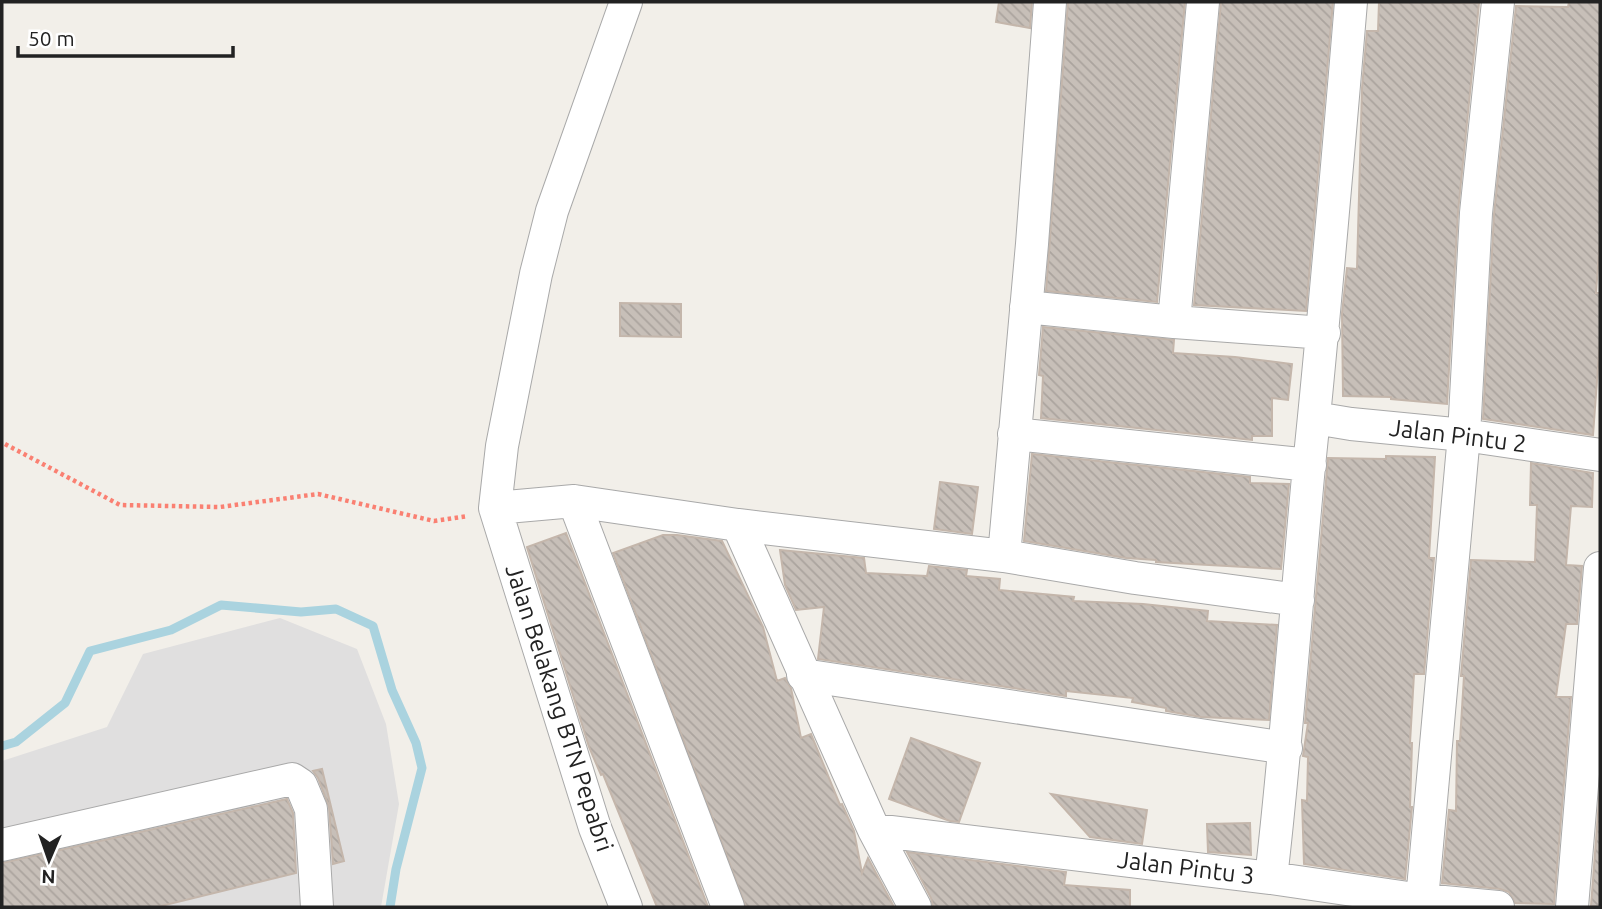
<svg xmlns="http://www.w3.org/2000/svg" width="1602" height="909" viewBox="0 0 1602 909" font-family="Ubuntu,sans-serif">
<defs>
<pattern id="building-back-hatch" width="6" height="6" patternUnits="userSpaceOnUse" patternTransform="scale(1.75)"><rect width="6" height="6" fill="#c7bfb8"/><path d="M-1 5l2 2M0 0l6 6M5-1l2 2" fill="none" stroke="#aba49e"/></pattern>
</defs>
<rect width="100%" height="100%" fill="#f2efe9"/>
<path fill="#e0dfdf" d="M280,618L357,649L386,724L399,804L381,907H2V761L107,727L143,654Z"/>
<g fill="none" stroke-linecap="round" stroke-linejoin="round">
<path stroke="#aad3df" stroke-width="9" d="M2,746L16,742L65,703L90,651L171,630L221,605L301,612L336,609L373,626L392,690L416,743L422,768L396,869L390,907"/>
</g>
<path fill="url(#building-back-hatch)" stroke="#c4b6ab" stroke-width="2" d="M999,2H1032L1030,28L996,22Z
M1068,2H1185L1157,302L1046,291Z
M1221,2H1333L1306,311L1194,305Z
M1379,2L1479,3L1458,212L1447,404L1391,399V397L1343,396L1342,313L1347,268L1357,269L1362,88L1367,31H1378Z
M1569,2H1600V239L1596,293H1600V340L1593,435L1483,419L1494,214L1516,6L1568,7Z
M620,303L681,304V337L620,336Z
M1043,327L1174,340L1173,353L1235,357L1292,364L1288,400L1272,398V436H1252V440L1041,418L1043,376L1039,375Z
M1032,454L1250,477V483L1289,484L1281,569L1156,562V560L1126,558L1024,541Z
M1386,456L1435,457L1429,558H1434L1424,674H1414L1410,743H1412L1410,807H1412L1405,879L1304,864L1302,800L1307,801L1308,757L1303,756L1308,723H1305L1328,458L1386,459Z
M1531,463L1593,473L1592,507L1571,506L1566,565L1582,566L1577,624H1566L1556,697H1571L1554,904L1515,903L1509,892L1500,889L1442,883L1449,810L1456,811L1457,741H1460L1464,676H1461L1471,560L1535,562L1537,505H1530Z
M940,482L978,487L972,534L934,529Z
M566,533L708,907H657L603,774L601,775L589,747L527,547Z
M663,535H677L722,541L763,627L777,681L785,678L791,688L801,738L811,734L840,805L842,804L854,831L862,873L868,858L894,907H746L613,553Z
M780,550L864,558L866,573L927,576L929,566L967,570L966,576L1000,579L999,590L1074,597L1073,601L1143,604L1208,611L1207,621L1277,625L1269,720L1201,717L1166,711V708L1132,702L1133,698L1066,691V696L818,659L824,607L796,610L785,585Z
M911,738L980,763L959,822L950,821L889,799Z
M322,769L344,861L333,864L329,807L318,778L313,771Z
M1600,788V906H1591Z
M1051,794L1147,810L1142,844L1090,837Z
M287,799L293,813L296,873L157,907H2V863Z
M1250,823L1251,855L1208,852L1207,824Z
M907,852L1066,872L1064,885L1130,890V907H933L931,898Z"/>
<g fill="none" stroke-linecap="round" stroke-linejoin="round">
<defs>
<path id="minor" d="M1026,307L1174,322L1203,2
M1174,322L1324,333
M1315,418L1351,424L1464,435L1600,455
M1014,434L1310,465
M574,501L728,907
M495,508L574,501L738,525
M1004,556L1032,244L1050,2
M803,675L1286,748
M874,830L1271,878L1422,900L1498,907
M2,845L292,779L301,785L311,809L317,907
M1271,878C1287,741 1296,604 1309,466C1325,312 1338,157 1351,2
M1422,900L1464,435L1476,213L1498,2
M626,907L595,828L495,508L502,446L536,274L552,211L626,2
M915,907L874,830L738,525L1004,556L1135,578L1298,600
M1572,907L1600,568"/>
</defs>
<use href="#minor" stroke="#a9a9a9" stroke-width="34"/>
<path stroke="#fa8072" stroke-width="4.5" stroke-dasharray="3.5 3.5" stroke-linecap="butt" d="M5,444L120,505L220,507L318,494L434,521L468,516"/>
<use href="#minor" stroke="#fff" stroke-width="32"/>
</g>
<g text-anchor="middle" stroke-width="6" stroke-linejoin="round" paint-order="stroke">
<g font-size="24" fill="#222" stroke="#fff">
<text transform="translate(1458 436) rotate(7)" y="8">Jalan Pintu 2</text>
<text transform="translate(559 708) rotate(72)" y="8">Jalan Belakang BTN Pepabri</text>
<text transform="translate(1186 868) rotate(7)" y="8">Jalan Pintu 3</text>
</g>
</g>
<rect width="1602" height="909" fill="none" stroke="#222222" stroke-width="7"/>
<g transform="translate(49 860) rotate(182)" stroke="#ffffff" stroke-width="5" paint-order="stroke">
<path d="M0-5L12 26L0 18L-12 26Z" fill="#222222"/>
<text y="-10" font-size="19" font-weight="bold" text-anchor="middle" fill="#222222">N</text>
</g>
<path d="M18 46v10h215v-10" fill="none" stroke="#222222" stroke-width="3.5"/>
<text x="28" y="46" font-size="21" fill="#222222" stroke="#ffffff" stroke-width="5" paint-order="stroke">50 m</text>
</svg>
